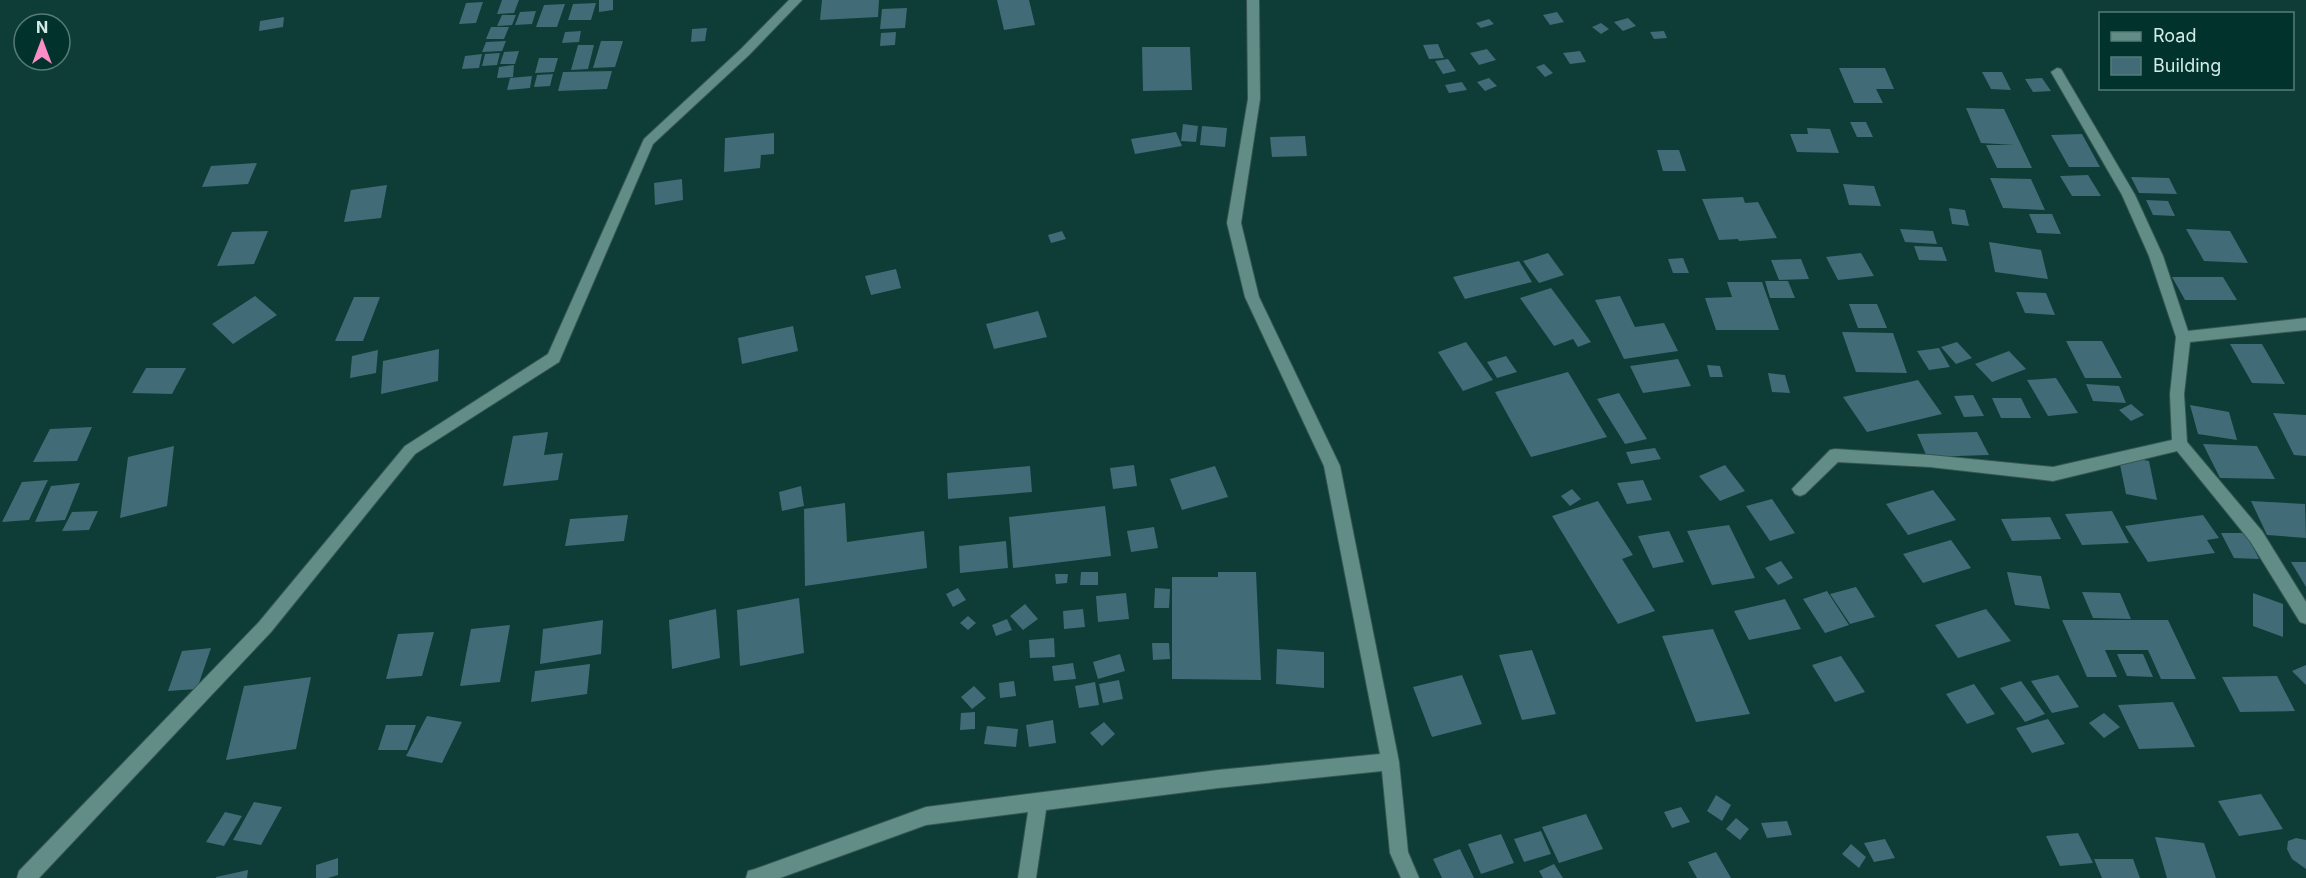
<svg xmlns="http://www.w3.org/2000/svg" width="2306" height="878" viewBox="0 0 2306 878" font-family="Inter,sans-serif">
<rect width="100%" height="100%" fill="#0e3c37"/>
<path fill="#416b76" d="M502,0H519L514,13L497,14Z
M599,0H613V10L599,12Z
M822,0H879L878,17L820,20Z
M997,0H1029L1035,25L1004,30Z
M483,2L476,23L459,24L466,3Z
M596,3L591,20H568L573,4Z
M565,4L557,27H536L544,5Z
M907,8L905,28L880,29L882,9Z
M536,11L532,24L515,25L520,12Z
M1557,12L1564,22L1550,25L1543,15Z
M502,15H516L512,25L497,26Z
M284,17L283,27L259,31L260,21Z
M1628,18L1636,26L1623,31L1614,22Z
M1489,19L1494,24L1481,28L1476,23Z
M1601,23L1609,29L1601,34L1592,27Z
M491,27H509L504,39H486Z
M707,28L705,41L691,42L692,29Z
M581,31L579,42L562,43L565,32Z
M1664,31L1667,38L1654,39L1650,32Z
M896,32L895,45L880,46L881,33Z
M506,41L502,51L482,52L486,42Z
M601,41H623L615,67L593,68Z
M1438,44L1444,58L1429,59L1423,45Z
M578,45H594L588,69L571,70Z
M1142,47H1190L1192,90L1143,91Z
M1487,49L1496,60L1479,65L1470,53Z
M519,51L515,64H500L504,52Z
M1580,51L1586,62L1570,64L1563,53Z
M500,53L497,65L482,66L485,54Z
M482,54L479,68L462,69L465,56Z
M539,58H558L554,72L535,73Z
M1448,59L1456,71L1443,74L1435,61Z
M1544,64L1553,73L1545,77L1536,67Z
M514,65L513,77L497,78L499,67Z
M1839,68H1885L1894,89H1876L1883,103H1854Z
M612,71L607,89L558,91L563,72Z
M1982,72H2002L2011,90L1991,89Z
M553,74L550,86L534,87L537,75Z
M532,76L530,88L507,90L510,78Z
M1489,78L1497,86L1485,91L1477,82Z
M2042,78L2051,91L2033,92L2025,79Z
M1462,82L1467,90L1449,93L1445,85Z
M1966,108L2004,109L2032,168H1997L1986,145H2014L1981,143Z
M1850,122H1866L1873,137H1857Z
M1183,124L1198,126L1196,142L1181,141Z
M1202,126L1227,128L1225,147L1200,145Z
M1807,128L1830,129L1839,153L1797,152L1790,134H1808Z
M1176,132L1182,146L1135,154L1131,139Z
M774,133V154L761,155L760,168L724,172L725,138Z
M2082,134L2100,167H2069L2051,135Z
M1305,136L1307,156L1272,157L1270,137Z
M1657,150H1679L1686,171H1663Z
M257,163L248,184L202,187L211,166Z
M2088,175L2101,196H2072L2060,176Z
M2131,177L2169,178L2177,194L2139,193Z
M1990,178L2031,179L2045,210L2003,208Z
M682,179L683,200L655,205L654,183Z
M1843,184L1874,186L1881,206L1849,205Z
M387,185L381,218L344,222L351,190Z
M1743,197L1745,203L1758,202L1777,238L1739,241L1738,239L1719,240L1702,199Z
M2146,200L2168,201L2175,216L2153,215Z
M1949,208L1965,210L1969,226L1952,224Z
M2029,214H2052L2061,234L2037,233Z
M1900,229L1933,231L1937,244L1905,242Z
M2186,229L2230,231L2248,263L2204,261Z
M268,231L254,264L217,266L232,232Z
M1062,231L1066,239L1051,243L1048,235Z
M1989,242L2041,250L2048,279L1995,272Z
M1914,246L1942,247L1947,261L1919,260Z
M1548,253L1564,275L1539,283L1523,261Z
M1861,253L1874,276L1838,280L1826,257Z
M1683,258L1689,273H1673L1668,259Z
M1801,259L1809,279L1779,280L1771,260Z
M1519,261L1532,282L1465,299L1453,277Z
M896,269L901,288L871,295L865,276Z
M2172,277H2223L2237,300H2185Z
M1765,281H1788L1795,298H1770Z
M1727,282H1762L1779,330H1716L1705,298L1732,297Z
M1551,288L1591,342L1578,347L1573,339L1554,346L1520,298Z
M2016,292L2046,293L2055,315L2025,313Z
M255,296L277,315L233,344L212,324Z
M1620,296L1635,327L1664,323L1678,351L1624,359L1595,300Z
M354,297H380L363,341H335Z
M1849,304H1877L1887,328H1858Z
M1038,311L1047,337L994,349L986,324Z
M793,326L798,351L742,364L738,338Z
M1842,332L1893,333L1907,373L1856,372Z
M2066,341H2102L2122,378H2085Z
M1466,342L1493,380L1463,391L1438,352Z
M1957,342L1972,358L1956,364L1941,347Z
M2230,344H2262L2285,384L2252,383Z
M1939,348L1950,367L1929,370L1917,351Z
M439,349L438,381L381,394L383,361Z
M378,350L376,373L350,378L352,356Z
M2009,351L2026,369L1992,382L1975,364Z
M1506,356L1517,372L1497,378L1487,362Z
M1678,359L1691,386L1643,393L1630,366Z
M1707,365L1720,366L1723,377H1710Z
M146,368H186L172,394L132,393Z
M1568,372L1607,437L1531,457L1495,392Z
M1768,373L1785,375L1790,393L1772,392Z
M2056,378L2078,413L2048,416L2027,380Z
M1918,380L1942,414L1867,432L1843,397Z
M2086,384L2119,386L2126,403L2093,401Z
M1619,393L1647,439L1625,444L1597,399Z
M1973,395L1984,416L1964,417L1954,396Z
M1992,398H2021L2031,418H2001Z
M2131,404L2144,415L2131,421L2119,410Z
M2190,405L2229,412L2237,440L2198,434Z
M2273,413L2306,415V456L2294,455Z
M92,427L77,461L33,462L50,429Z
M548,432L544,455L563,453L558,480L503,486L513,436Z
M1977,432L1989,455L1927,457L1917,434Z
M2203,444L2257,446L2275,479L2220,478Z
M174,446L167,506L120,518L128,457Z
M1655,448L1661,459L1631,464L1626,452Z
M2118,455L2149,461L2157,500L2126,494Z
M1134,465L1137,486L1113,489L1110,468Z
M1725,465L1745,491L1720,501L1699,476Z
M1030,466L1032,492L948,499L947,473Z
M1215,466L1228,497L1182,510L1170,479Z
M48,480L29,520L2,522L22,482Z
M1643,480L1652,500L1627,504L1617,483Z
M80,483L65,520L35,522L51,486Z
M801,486L804,506L782,511L779,492Z
M1572,489L1581,499L1570,506L1561,496Z
M1933,490L1956,520L1908,535L1886,504Z
M1772,499L1795,533L1770,541L1746,506Z
M1598,501L1633,555L1622,559L1655,611L1618,624L1552,516Z
M2251,501L2305,504L2306,538L2267,535Z
M845,503L847,542L924,531L927,568L805,586L804,509Z
M1105,506L1111,556L1013,568L1009,517Z
M98,511L89,530L62,531L72,512Z
M2112,511L2129,543L2082,545L2065,514Z
M628,515L624,541L565,546L570,519Z
M2203,515L2219,538L2207,540L2215,553L2148,562L2125,526Z
M2050,517L2061,539L2012,541L2001,519Z
M1729,525L1755,578L1712,585L1687,531Z
M1154,527L1158,548L1131,552L1127,531Z
M1669,531L1684,562L1653,568L1638,536Z
M2221,533H2246L2259,559L2234,558Z
M1951,540L1971,568L1923,583L1903,554Z
M1006,541L1008,568L960,573L959,546Z
M1781,561L1793,578L1778,585L1765,568Z
M2291,562H2306V587Z
M1081,572H1098V585H1080Z
M1218,572H1256L1261,680L1172,679V577H1218Z
M2007,572L2041,576L2050,609L2015,605Z
M1055,574H1068L1067,583L1056,584Z
M1856,587L1875,617L1850,624L1830,594Z
M958,588L966,600L953,607L946,594Z
M1155,588L1170,589L1169,608H1154Z
M1827,591L1849,625L1825,633L1803,599Z
M2082,592L2120,593L2131,619L2093,618Z
M1126,593L1129,619L1098,622L1096,596Z
M2253,593L2283,604V637L2253,626Z
M799,598L804,653L740,666L737,610Z
M1785,599L1801,629L1749,640L1734,611Z
M1025,604L1038,619L1023,630L1010,616Z
M716,609L720,658L672,669L669,620Z
M1083,609L1085,627L1064,629L1063,611Z
M1986,609L2011,641L1958,658L1935,625Z
M968,616L976,623L968,630L960,623Z
M1007,619L1012,630L996,636L992,625Z
M603,620L601,654L540,664L543,629Z
M2062,620H2168L2196,679H2161L2148,650H2105L2117,677H2087Z
M510,625L500,682L460,686L471,629Z
M1713,629L1750,714L1696,722L1662,636Z
M434,632L422,676L386,679L398,634Z
M1054,638L1055,657L1030,658L1029,640Z
M1152,643H1169L1170,659L1153,660Z
M211,648L197,689L168,691L182,651Z
M1277,649L1324,652V688L1276,684Z
M1532,650L1556,714L1522,720L1499,655Z
M1120,654L1125,671L1098,679L1093,662Z
M2117,654H2143L2153,677L2127,676Z
M1841,656L1865,692L1835,702L1812,665Z
M1073,663L1076,679L1054,681L1052,666Z
M590,664L587,694L531,702L535,671Z
M2306,665V685L2292,671Z
M1462,675L1482,724L1432,737L1413,687Z
M2058,675L2079,707L2052,713L2031,681Z
M2277,676L2295,711L2240,712L2222,677Z
M311,677L296,749L226,760L244,686Z
M1119,680L1123,699L1103,703L1099,684Z
M1014,681L1016,696L1000,698L999,683Z
M2021,681L2045,714L2025,722L2000,688Z
M1095,682L1099,705L1079,708L1075,686Z
M1974,684L1995,714L1967,724L1946,694Z
M974,686L986,698L972,709L961,697Z
M2173,702L2195,747L2139,749L2118,705Z
M975,712V729L960,730L961,713Z
M2104,713L2120,727L2104,738L2089,723Z
M427,716L462,722L442,763L406,756Z
M2048,719L2065,744L2032,753L2016,728Z
M1053,720L1056,743L1029,747L1026,725Z
M1104,722L1115,734L1102,746L1090,733Z
M386,725H416L407,750H378Z
M987,726L1018,729L1016,747L984,744Z
M2261,794L2283,829L2239,836L2218,801Z
M1716,795L1731,805L1722,821L1707,811Z
M254,802L282,807L261,845L233,840Z
M1681,807L1690,822L1672,828L1664,812Z
M225,812L242,816L224,846L206,842Z
M1586,814L1603,849L1559,863L1542,827Z
M1736,818L1749,829L1740,840L1726,829Z
M1787,821L1792,835L1767,838L1761,823Z
M1541,831L1551,854L1524,862L1514,839Z
M2078,833L2093,863L2060,866L2046,836Z
M1501,834L1514,863L1481,874L1468,844Z
M2155,837L2204,843L2216,878H2167Z
M2296,838L2306,840V869L2292,859L2287,849L2288,841Z
M1885,839L1895,858L1874,862L1864,843Z
M1851,844L1866,857L1859,868L1842,854Z
M1460,849L1474,878H1442L1433,859Z
M1716,852L1731,878H1697L1688,862Z
M338,858V875L328,878H316V865Z
M2094,859H2133L2140,878H2102Z
M1554,864L1563,878H1543L1539,871Z
M248,870L247,878H216V877Z"/>
<g fill="none" stroke-linecap="round" stroke-linejoin="round">
<defs>
<path id="minor" d="M789,0H802L749,55L653,144L559,362L415,454L271,632L39,878H17L19,871L259,622L405,446L548,354L644,139L741,49Z
M1247,0H1259L1260,99L1241,223L1259,297L1340,466L1399,762L1408,852L1419,878H1401L1390,853L1382,771L1218,788L1046,810L1036,878H1018L1028,812L926,825L780,878H746L748,871L755,869L926,807L1218,770L1380,754L1324,466L1245,297L1227,223L1248,99Z
M2057,68L2061,69L2135,195L2163,256L2188,331L2306,318V330L2190,342L2184,394L2187,442L2262,531L2306,602V624L2300,622L2250,541L2177,451L2053,481L1930,467L1838,462L1805,494L1800,496L1795,494L1792,489L1830,450L1835,449L1930,455L2053,467L2172,440L2170,394L2176,337L2149,256L2122,195L2051,72Z"/>
</defs>
<use href="#minor" stroke="#375652" stroke-width="2"/>
<use href="#minor" fill="#618d86" fill-rule="evenodd"/>
</g>
<rect x="2099" y="12" width="195" height="78" fill="#01322c" stroke="#557c77" stroke-width="1.5"/>
<rect x="2111" y="32" width="30" height="9" fill="#618d86" stroke="#557c77" stroke-width="1.5"/>
<text x="2153" y="42" font-size="18" fill="#d4ebe7">Road</text>
<rect x="2111" y="57" width="30" height="18" fill="#416b76" stroke="#557c77" stroke-width="1.5"/>
<text x="2153" y="72" font-size="18" fill="#d4ebe7">Building</text>
<g transform="translate(42 42)"><circle r="28" fill="#01322c" stroke="#557c77" stroke-width="1.5"/>
<path d="M0-4.5L10 22L0 15L-10 22Z" fill="#fb8fc5"/>
<text y="-9" font-size="16" font-weight="bold" text-anchor="middle" fill="#d4ebe7">N</text>
</g>
</svg>
